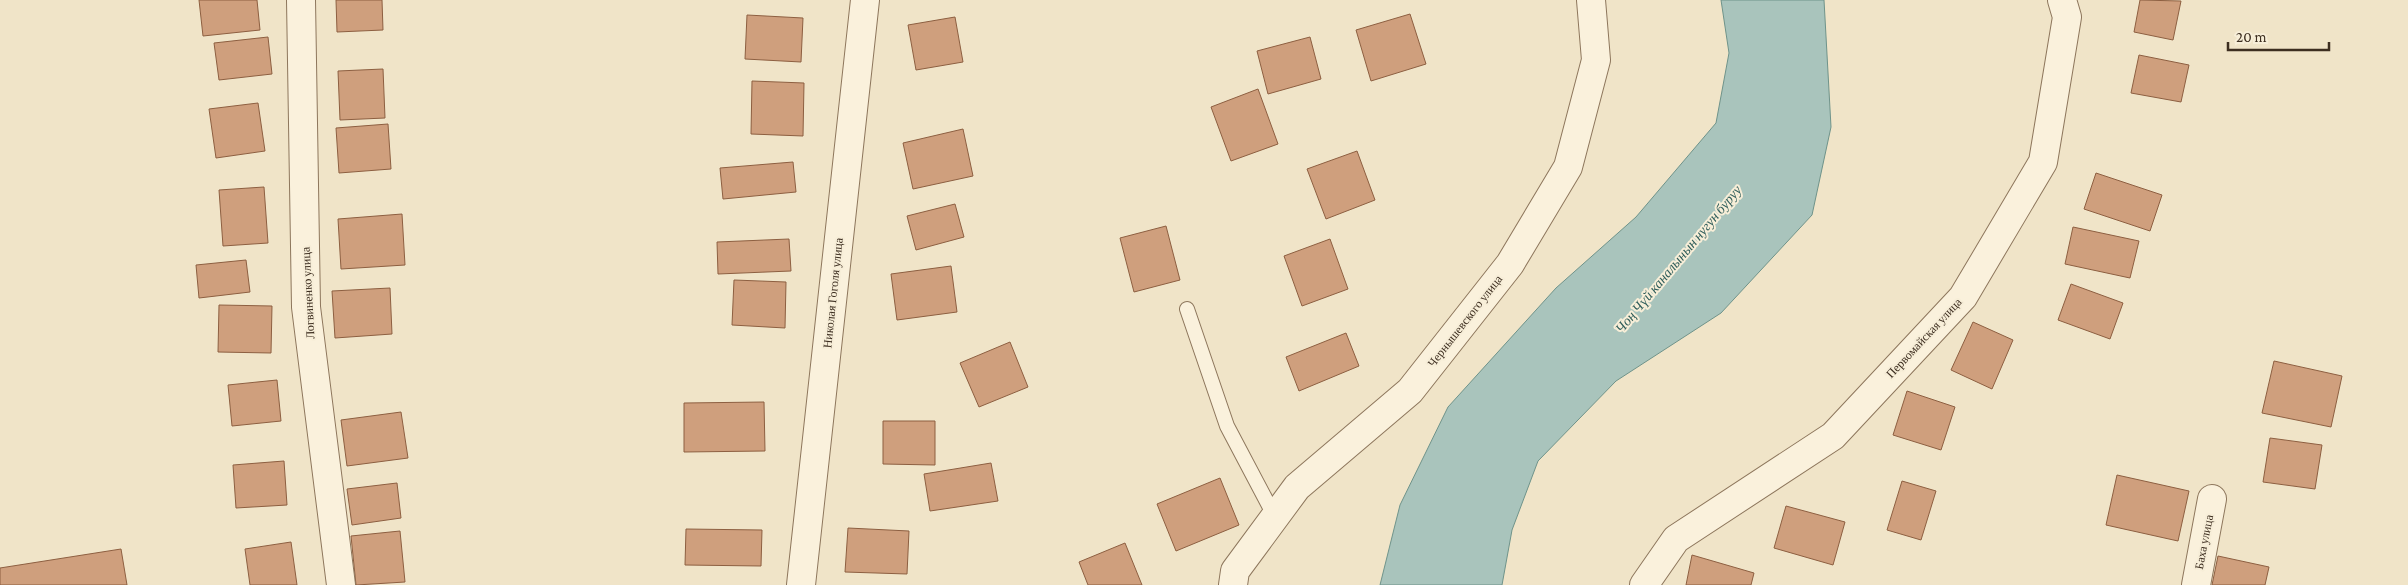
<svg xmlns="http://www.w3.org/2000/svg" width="2408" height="585" viewBox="0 0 2408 585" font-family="'Crimson Pro',serif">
<rect width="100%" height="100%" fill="#f0e4c8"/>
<path fill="#a9c4bc" stroke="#6f938a" d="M1721,0H1824L1831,127L1812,215L1721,313L1616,381L1538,461L1512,530L1502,585H1380L1400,505L1448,407L1556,288L1636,217L1716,123L1729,53Z"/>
<path fill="#cf9f7d" stroke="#8d5f41" d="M199,0H257L260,30L203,36Z
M336,0H382L383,30L337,32Z
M2140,0L2181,1L2173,40L2134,32Z
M1410,14L1426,64L1371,81L1356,30Z
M747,15L803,18L801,62L745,59Z
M955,17L963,62L916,70L908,25Z
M268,37L272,74L219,80L214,43Z
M1310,37L1321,79L1268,94L1257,51Z
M2139,55L2189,65L2181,102L2131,93Z
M383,69L385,118L340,120L338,71Z
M752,81L804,83L803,136L751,134Z
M1258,89L1278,144L1231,161L1211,107Z
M258,103L265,151L216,158L209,109Z
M388,124L391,169L339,173L336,128Z
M963,129L973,176L913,189L903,143Z
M1357,151L1375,200L1326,219L1307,169Z
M793,162L796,192L723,199L720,168Z
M2096,173L2162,195L2150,231L2084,209Z
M264,187L268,243L223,246L219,190Z
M955,204L964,237L916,250L907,216Z
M402,214L405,265L341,269L338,219Z
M1166,226L1180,280L1134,292L1120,238Z
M2073,227L2139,241L2130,278L2065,264Z
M789,239L791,271L718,274L717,242Z
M1330,239L1348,289L1302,306L1284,256Z
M246,260L250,292L199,298L196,265Z
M951,266L957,312L897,320L891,274Z
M734,280L786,282L785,328L732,325Z
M2071,284L2123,303L2110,339L2058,320Z
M390,288L392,334L335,338L332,291Z
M219,305L272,306L271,353L218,352Z
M1973,322L2013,340L1992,389L1951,370Z
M1346,333L1359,366L1299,391L1286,357Z
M1010,342L1028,387L979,407L960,363Z
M2274,361L2342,376L2331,427L2262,413Z
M277,380L281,421L232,426L228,385Z
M1907,391L1955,407L1941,450L1893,435Z
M764,402L765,451L684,452V403Z
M401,412L408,458L347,466L341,420Z
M883,421H935V465L883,464Z
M2270,438L2322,445L2315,489L2263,482Z
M284,461L287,505L236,508L233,465Z
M991,463L998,501L930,511L924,474Z
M2117,475L2189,491L2178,541L2106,525Z
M1220,478L1239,525L1176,551L1157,504Z
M1902,481L1936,491L1921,540L1887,530Z
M397,483L401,518L352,525L347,489Z
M1786,506L1845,522L1833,565L1774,548Z
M848,528L909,531L907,574L845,572Z
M686,529L762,530L761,566L685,565Z
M400,531L405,582L356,585L351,536Z
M291,542L297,585H250L245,549Z
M1125,543L1142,585H1088L1079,562Z
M121,549L127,585H0V568Z
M1692,555L1754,573L1751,585H1686Z
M2218,556L2269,567L2265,585H2212Z"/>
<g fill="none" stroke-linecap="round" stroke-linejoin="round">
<defs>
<path id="lane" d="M1187,309L1227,426L1275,517"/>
<path id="street" d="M301,0L306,307L341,585
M801,585L865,0
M1233,585L1235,571L1297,487L1410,391L1510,264L1568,167L1596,60L1591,0
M1644,585L1676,539L1833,436L1963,297L2043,162L2067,17L2062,0
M2196,585L2212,499"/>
</defs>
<use href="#lane" stroke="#8d765c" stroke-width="16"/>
<use href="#street" stroke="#8d765c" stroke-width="30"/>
<use href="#lane" stroke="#faf1dc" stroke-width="14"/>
<use href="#street" stroke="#faf1dc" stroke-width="28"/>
</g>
<g text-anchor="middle" stroke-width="4" stroke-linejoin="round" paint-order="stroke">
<g font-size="12" fill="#3d2e20" stroke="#f7eed8">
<text transform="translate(308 293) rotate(-93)" y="4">Логвиненко улица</text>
<text transform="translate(833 293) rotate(-84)" y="4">Николая Гоголя улица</text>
<text transform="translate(1465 321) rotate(-52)" y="4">Чернышевского улица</text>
<text transform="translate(1924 338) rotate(-47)" y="4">Первомайская улица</text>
<text transform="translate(2204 542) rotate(-79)" y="4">Баха улица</text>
</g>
<g font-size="14" font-style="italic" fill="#2f5d5a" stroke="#f7eed8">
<text transform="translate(1678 259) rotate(-50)" y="5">Чоң Чүй каналынын нугун буруу</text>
</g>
</g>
<path d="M2228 42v8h101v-8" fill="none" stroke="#3d2e20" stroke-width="2.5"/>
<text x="2236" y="42" font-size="15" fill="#3d2e20" stroke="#f7eed8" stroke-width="4" paint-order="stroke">20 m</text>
</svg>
